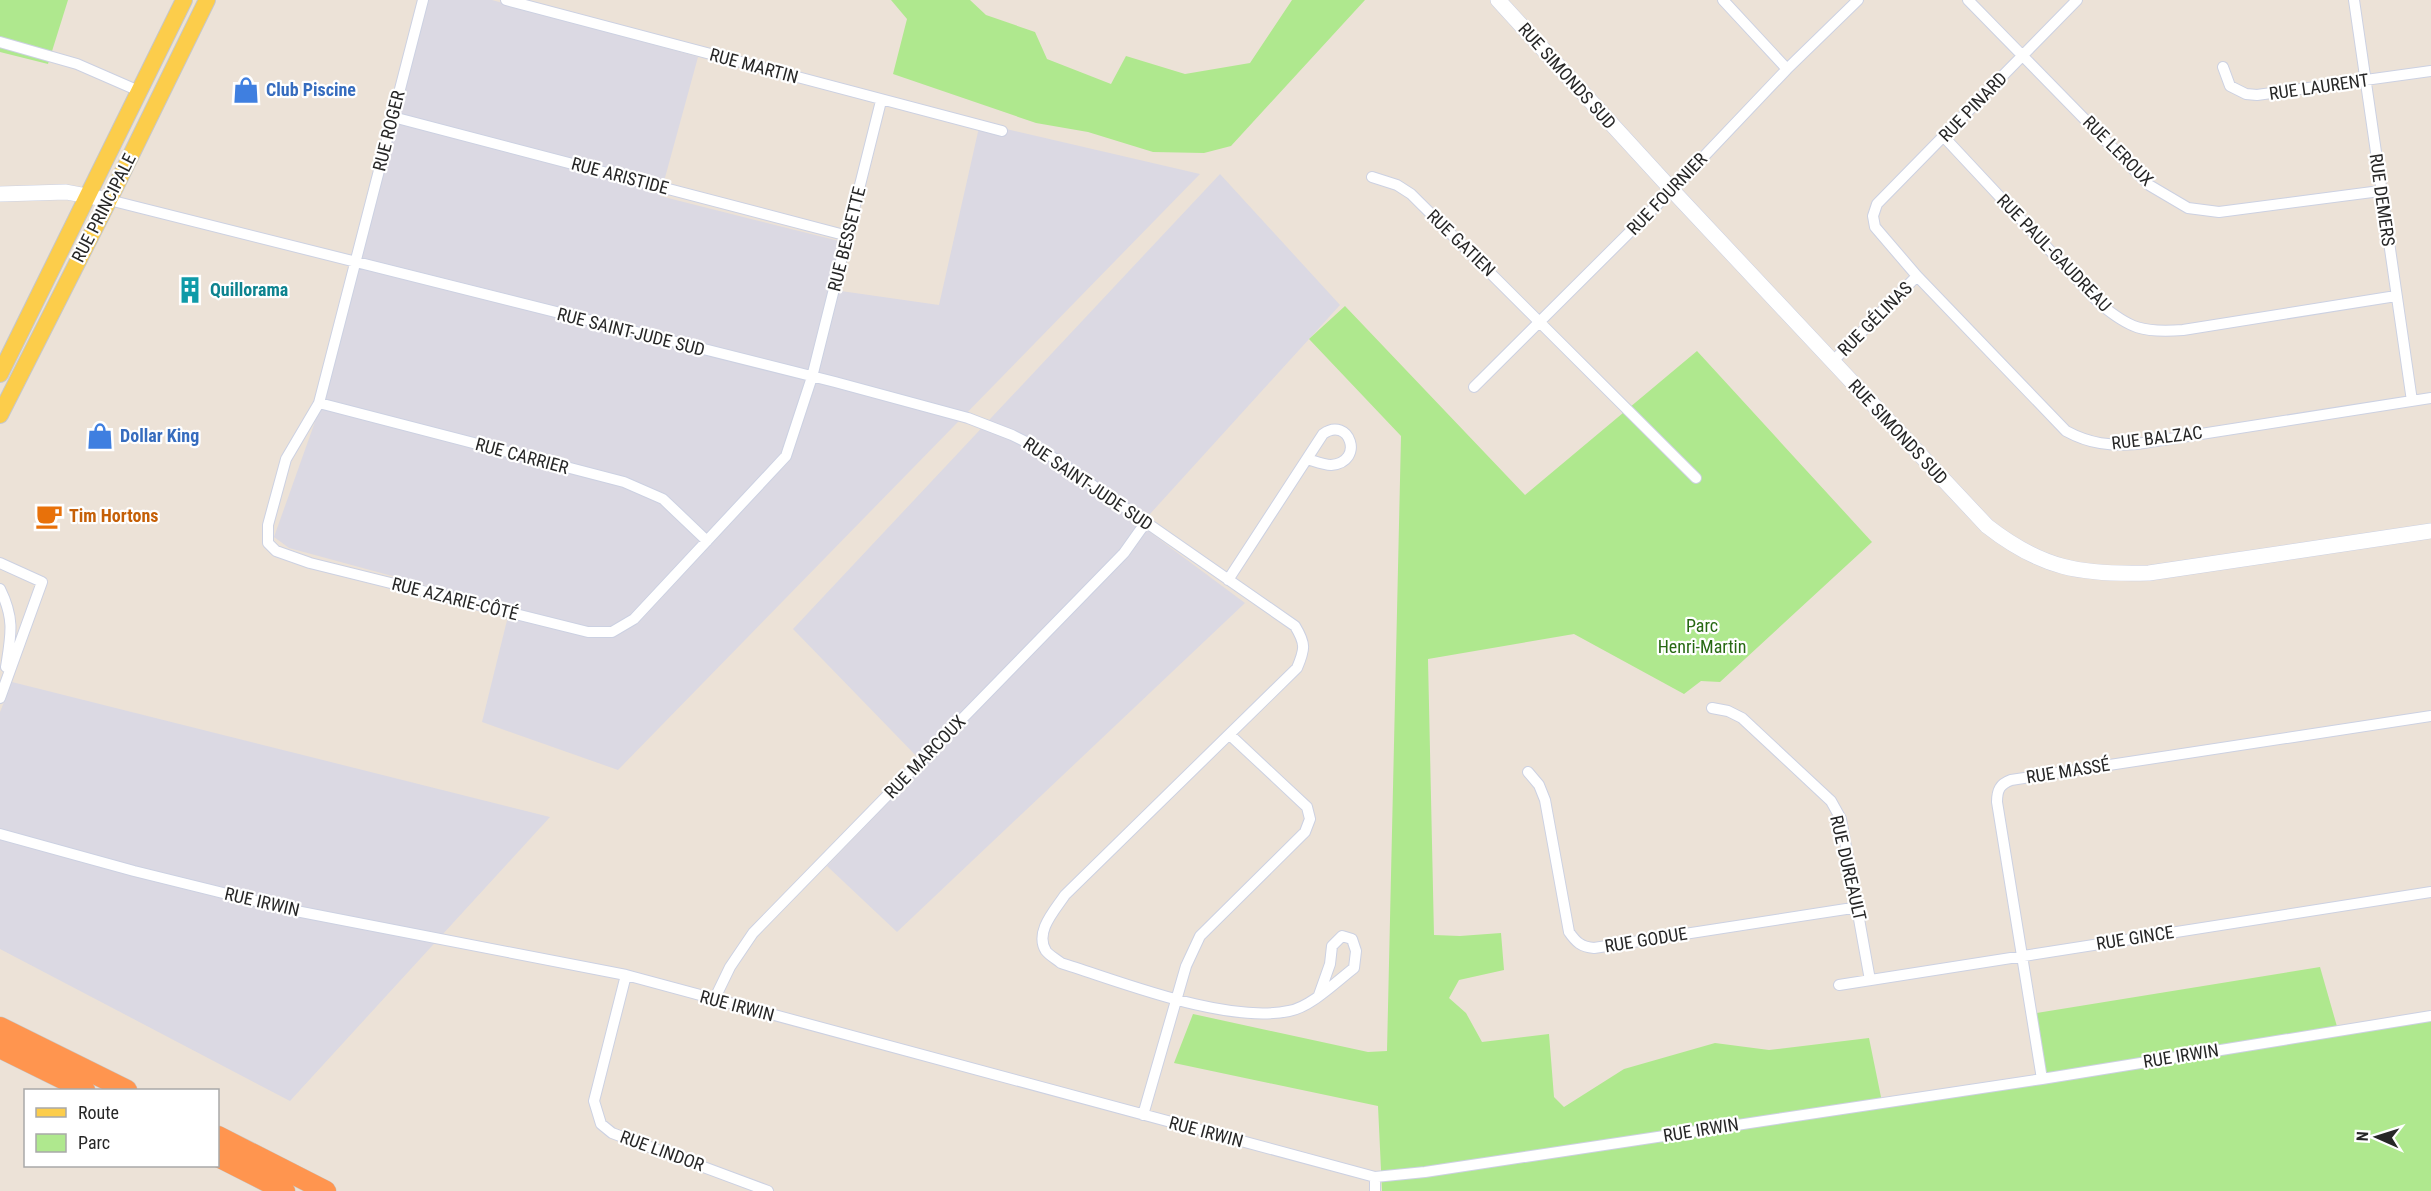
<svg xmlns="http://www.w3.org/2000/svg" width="2431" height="1191" viewBox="0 0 2431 1191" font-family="'Roboto Condensed',sans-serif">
<rect width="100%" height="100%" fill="#ece2d7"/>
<path fill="#dbd9e3" d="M428,0H492L698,57L660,196L843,242L834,290L939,305L980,123L1200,174L618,770L482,722L510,608L289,548L274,537L317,416Z
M1220,174L1340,305L1140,525L1245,603L897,932L827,866L925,765L793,629Z
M12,682L550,817L290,1101L0,949V712Z"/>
<path fill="#afe88e" d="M0,0H68L48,64L0,52Z
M891,0H970L986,15L1035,32L1047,59L1111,84L1126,56L1185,74L1250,63L1292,0H1365L1231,146L1204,153L1153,152L1088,132L1036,123L893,74L907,19Z
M1345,306L1525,495L1697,351L1872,542L1720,682L1701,681L1684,694L1574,634L1428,659L1434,935L1460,936L1501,933L1504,970L1459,980L1449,998L1466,1013L1482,1042L1549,1034L1554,1097L1564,1107L1624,1069L1715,1043L1769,1050L1869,1038L1882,1102L2041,1079L2030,1014L2320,967L2338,1030L2431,1016V1191H1382L1378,1106L1174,1063L1193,1014L1368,1052L1387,1051L1401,436L1309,339Z"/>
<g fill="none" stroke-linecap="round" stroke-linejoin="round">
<defs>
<path id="street" d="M423,0L319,403L286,459L268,525V543L276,551L310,563L588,632H612L634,619L786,456L812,377L881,101
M506,0L1002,131
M1723,0L1787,69
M1968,0L2149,185L2188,208L2219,212L2380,191
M2077,0L1877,204L1873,216L1875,227L1917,276L2066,431C2090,444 2110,446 2137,444L2431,398
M2354,0L2412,401
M0,42L77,64L139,91
M2223,67L2230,86L2246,94L2257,95L2431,71
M393,117L848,236
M1944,137L2099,303C2130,329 2143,333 2183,330L2396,296
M1372,177L1397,185L1411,194L1696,478
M109,200L835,382L968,418L1012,435L1042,450L1295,626C1306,644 1305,649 1297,668L1065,895C1055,910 1034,932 1046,951C1049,955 1056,959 1061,963C1122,982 1226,1024 1289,1011C1311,1007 1337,981 1354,968L1356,951L1352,939L1342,936L1332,946L1330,964L1319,995
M1833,361L1917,276
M1474,387L1672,190L1787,69L1858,0
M319,403L624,482L663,499L707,541
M0,563L42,582L0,698
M1228,580L1323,434C1349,415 1366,462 1331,465C1324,465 1314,461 1307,459
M0,589C15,619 11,635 6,667
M1712,708L1728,711L1742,718L1831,801L1841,819L1870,980
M1528,772L1539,785L1545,800L1569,932C1576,942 1581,947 1594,948L1859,907
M0,834L134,871L296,911L626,975L1375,1177L1425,1172L2042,1079L2431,1016
M626,975L594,1101L601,1124L612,1133L768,1191
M1839,985L2431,892
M714,1000L730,967L753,933L1124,553L1146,522
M2042,1079L1997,802C1997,790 2000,784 2011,780L2431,716
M1143,1115L1186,966L1200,936L1305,832L1310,819L1307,807L1230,735
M1375,1191V1177"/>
<path id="secondary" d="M1498,0L1672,190L1987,526C2042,569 2081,575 2149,573L2431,531
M0,194L66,192L109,200"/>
<path id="primary" d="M0,374L184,0
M0,415L109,200L207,0"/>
<path id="highway" d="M0,1027L127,1090
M0,1048L85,1090
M218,1136L326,1191
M218,1157L285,1191"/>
</defs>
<use href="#street" stroke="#ccd1e2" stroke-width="12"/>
<use href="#secondary" stroke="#ccd1e2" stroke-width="16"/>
<use href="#primary" stroke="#c7c7c7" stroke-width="18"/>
<use href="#highway" stroke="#c7c7c7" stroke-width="21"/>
<use href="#street" stroke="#fff" stroke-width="10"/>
<use href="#secondary" stroke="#fff" stroke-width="15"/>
<use href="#primary" stroke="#fccd4b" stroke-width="16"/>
<use href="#highway" stroke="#ff954f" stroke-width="20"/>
</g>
<defs>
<symbol id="shop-bare" viewBox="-9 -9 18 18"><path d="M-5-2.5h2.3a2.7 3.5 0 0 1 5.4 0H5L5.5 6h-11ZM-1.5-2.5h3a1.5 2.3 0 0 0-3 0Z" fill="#3f7fe0" stroke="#fff" stroke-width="2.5" paint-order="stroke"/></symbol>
<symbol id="building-bare" viewBox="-9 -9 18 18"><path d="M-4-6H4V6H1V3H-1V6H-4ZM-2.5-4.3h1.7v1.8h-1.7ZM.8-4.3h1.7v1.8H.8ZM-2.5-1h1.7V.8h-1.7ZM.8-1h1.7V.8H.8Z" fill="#0f9aa8" stroke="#fff" stroke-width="2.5" paint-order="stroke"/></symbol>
<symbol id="cafe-bare" viewBox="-9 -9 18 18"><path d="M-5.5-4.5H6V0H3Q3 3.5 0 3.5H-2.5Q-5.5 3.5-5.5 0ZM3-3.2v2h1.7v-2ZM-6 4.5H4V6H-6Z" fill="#e8710a" stroke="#fff" stroke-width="2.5" paint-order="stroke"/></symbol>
</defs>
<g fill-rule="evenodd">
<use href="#shop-bare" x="227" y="71" width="38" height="38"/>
<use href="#building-bare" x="171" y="271" width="38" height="38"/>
<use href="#shop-bare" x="81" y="417" width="38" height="38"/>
<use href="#cafe-bare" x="30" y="497" width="38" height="38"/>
</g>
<g text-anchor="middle" stroke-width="4.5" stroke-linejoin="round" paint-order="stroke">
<g font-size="18" fill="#272727" stroke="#fff">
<text transform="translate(754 66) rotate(15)" y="6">RUE MARTIN</text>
<text transform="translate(1567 76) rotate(48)" y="6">RUE SIMONDS SUD</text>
<text transform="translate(2319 87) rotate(-8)" y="6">RUE LAURENT</text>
<text transform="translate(1973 107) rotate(-46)" y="6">RUE PINARD</text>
<text transform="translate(389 131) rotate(-76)" y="6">RUE ROGER</text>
<text transform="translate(2118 151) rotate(45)" y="6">RUE LEROUX</text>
<text transform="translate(620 176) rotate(15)" y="6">RUE ARISTIDE</text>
<text transform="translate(1667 194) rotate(-46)" y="6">RUE FOURNIER</text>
<text transform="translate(2382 200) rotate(82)" y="6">RUE DEMERS</text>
<text transform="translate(104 208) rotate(-63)" y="6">RUE PRINCIPALE</text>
<text transform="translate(847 239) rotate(-76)" y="6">RUE BESSETTE</text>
<text transform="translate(1461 243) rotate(44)" y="6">RUE GATIEN</text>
<text transform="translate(2054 253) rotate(46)" y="6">RUE PAUL-GAUDREAU</text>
<text transform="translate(1875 319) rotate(-45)" y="6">RUE GÉLINAS</text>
<text transform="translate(631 332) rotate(14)" y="6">RUE SAINT-JUDE SUD</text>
<text transform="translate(1898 432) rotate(47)" y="6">RUE SIMONDS SUD</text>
<text transform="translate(2157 438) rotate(-7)" y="6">RUE BALZAC</text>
<text transform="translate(522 456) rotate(15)" y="6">RUE CARRIER</text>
<text transform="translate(1088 484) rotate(34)" y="6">RUE SAINT-JUDE SUD</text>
<text transform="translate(455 599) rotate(14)" y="6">RUE AZARIE-CÔTÉ</text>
<text transform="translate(925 757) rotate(-46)" y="6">RUE MARCOUX</text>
<text transform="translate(2068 771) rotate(-9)" y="6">RUE MASSÉ</text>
<text transform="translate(1848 868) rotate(77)" y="6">RUE DUREAULT</text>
<text transform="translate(262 902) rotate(13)" y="6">RUE IRWIN</text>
<text transform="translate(2135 938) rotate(-9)" y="6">RUE GINCE</text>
<text transform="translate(1646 940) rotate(-9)" y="6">RUE GODUE</text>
<text transform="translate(737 1006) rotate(15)" y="6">RUE IRWIN</text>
<text transform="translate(2181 1056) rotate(-9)" y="6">RUE IRWIN</text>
<text transform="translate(1701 1130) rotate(-9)" y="6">RUE IRWIN</text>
<text transform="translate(1206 1132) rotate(15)" y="6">RUE IRWIN</text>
<text transform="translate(662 1151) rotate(20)" y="6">RUE LINDOR</text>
</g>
<g font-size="18" font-weight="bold" fill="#366cbe" stroke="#fff" text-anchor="start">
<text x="266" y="96">Club Piscine</text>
<text x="120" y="442">Dollar King</text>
</g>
<g font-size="18" font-weight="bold" fill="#0d838f" stroke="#fff" text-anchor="start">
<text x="210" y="296">Quillorama</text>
</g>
<g font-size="18" font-weight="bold" fill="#c56008" stroke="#fff" text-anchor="start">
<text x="69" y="522">Tim Hortons</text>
</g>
<g font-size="18" fill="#276913" stroke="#fff">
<text x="1702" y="632">Parc<tspan x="1702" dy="21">Henri-Martin</tspan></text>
</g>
</g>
<rect x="24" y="1089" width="195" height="78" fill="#ffffff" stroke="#a9a9a9" stroke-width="1.5"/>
<rect x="36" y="1108" width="30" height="9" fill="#fccd4b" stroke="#a9a9a9" stroke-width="1.5"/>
<text x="78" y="1119" font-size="18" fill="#272727">Route</text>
<rect x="36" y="1134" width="30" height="18" fill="#afe88e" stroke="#a9a9a9" stroke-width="1.5"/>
<text x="78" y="1149" font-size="18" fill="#272727">Parc</text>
<g transform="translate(2377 1137) rotate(273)" stroke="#ffffff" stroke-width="4.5" paint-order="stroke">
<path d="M0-4.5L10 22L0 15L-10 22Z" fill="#272727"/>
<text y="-9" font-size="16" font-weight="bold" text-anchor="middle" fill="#272727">N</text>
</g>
</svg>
